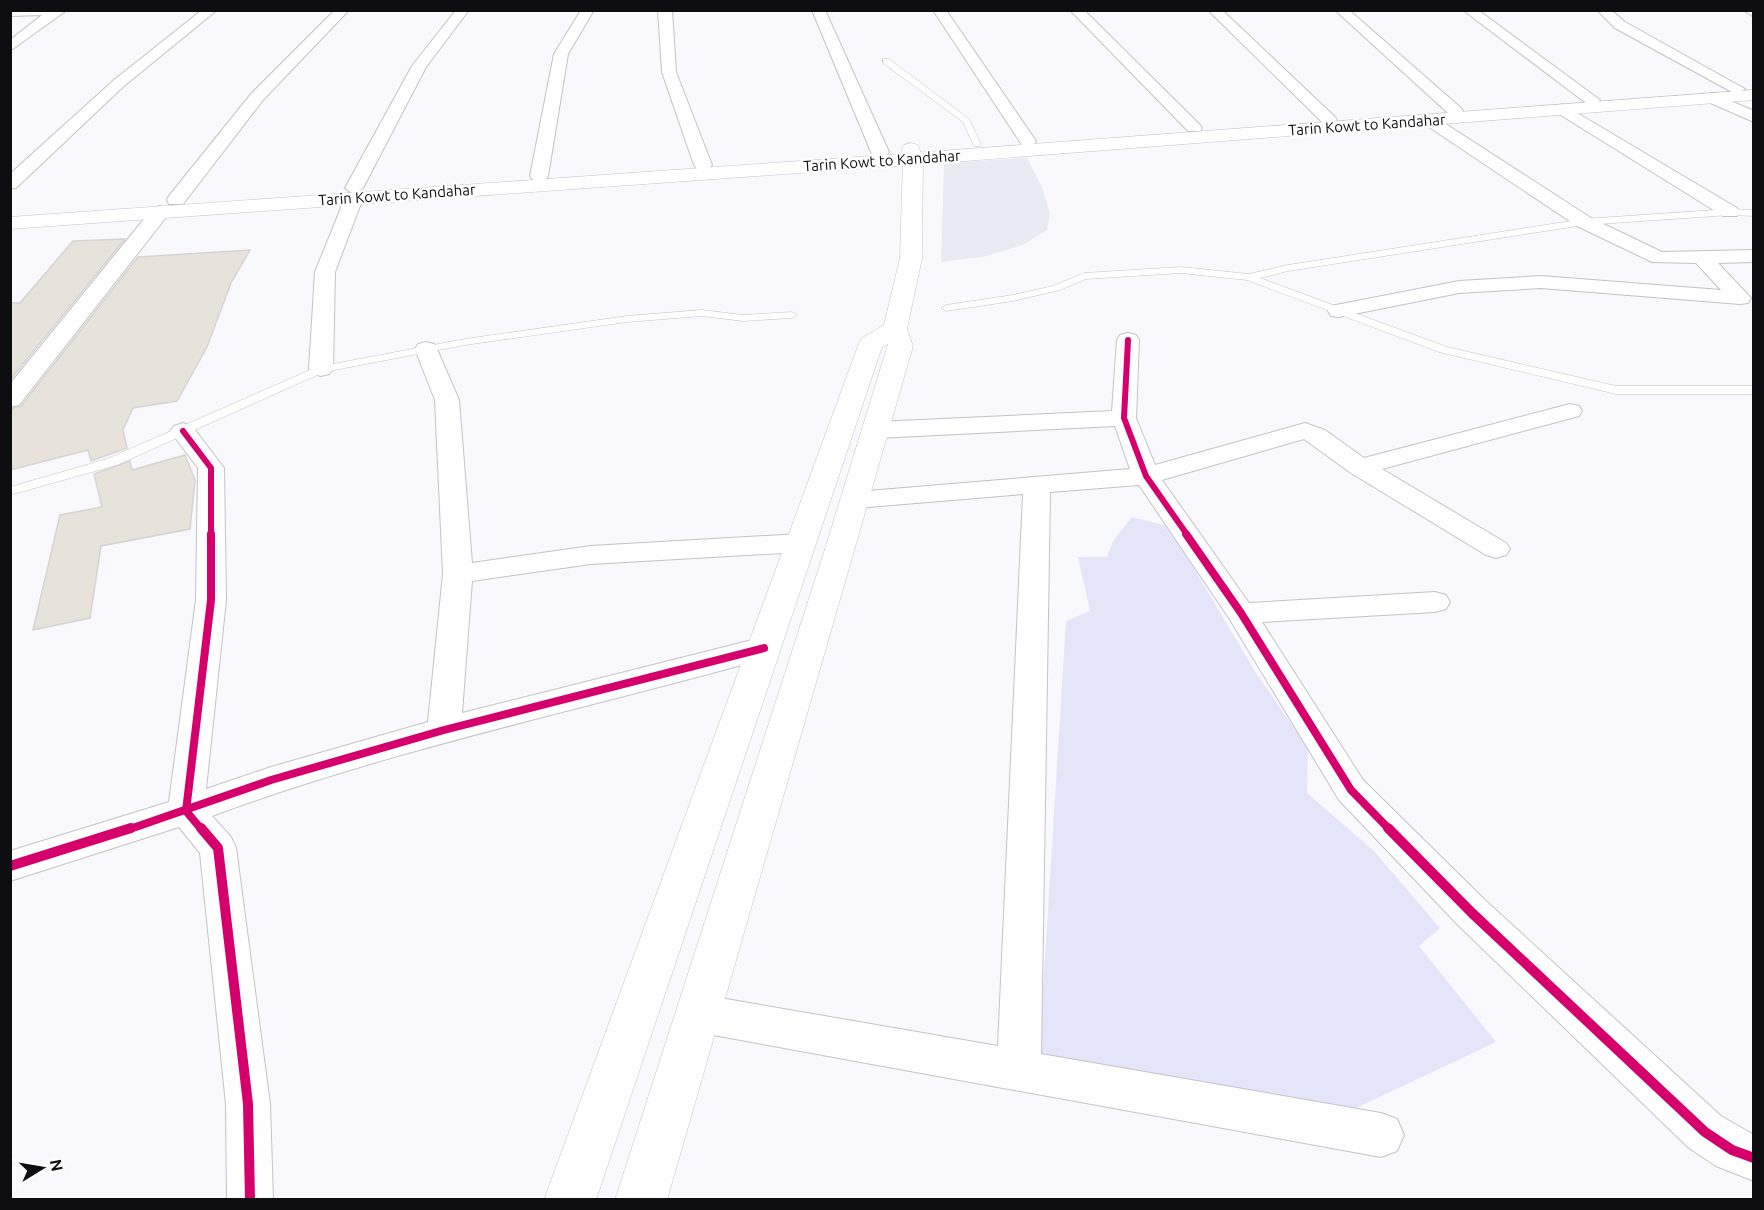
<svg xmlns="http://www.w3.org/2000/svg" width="1764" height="1210" viewBox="0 0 1764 1210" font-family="Ubuntu,sans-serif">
<rect width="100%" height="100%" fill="#f9f9fd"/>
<path fill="#eaeaf3" d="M1027,158L1041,185L1050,214L1047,230L1023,245L983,257L941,262L944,163Z"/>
<path fill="#e5e5fa" d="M1132,517L1164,525L1187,557L1256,673L1308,748L1307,793L1374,851L1440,928L1419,946L1496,1042L1350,1111L1039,1055L1066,621L1090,611L1078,557H1107L1113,541Z"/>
<path fill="#e8e3da" stroke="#d5d4d3" stroke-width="1.5" d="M125,239L10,380V303H20L73,241Z
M250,250L231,283L207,347L177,401L133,408L123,430L127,448L91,461L88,450L10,470V409L21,406L138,257Z
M185,455L195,480L190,529L101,546L90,618L33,630L60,515L102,507L94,474L130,461L132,470Z"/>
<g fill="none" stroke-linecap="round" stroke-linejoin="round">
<defs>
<path id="lane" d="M883,59H889L969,119L981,144L980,146H974L963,122L883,63Z
M1730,209L1754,210V216L1730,215L1584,225L1288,271L1260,278L1447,347L1616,386H1754V394H1616L1439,352L1247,280L1181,273L1086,279L1060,290L1013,301L946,311L941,308L946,305L1013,295L1053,286L1084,273L1181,267L1249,274L1288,265L1584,219Z
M702,310L743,315L792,312L797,315L792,318L743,321L702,316L627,322L465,345L324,372L117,465L10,495V487L107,459L317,367L465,339L627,316Z"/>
<path id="street" d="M10,10H67L10,51V40L42,15L10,16Z
M202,10H217L124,86L16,188L10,189V174L114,80Z
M335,10H349L263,100L183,204H169L167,200L169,196L251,94Z
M456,10H469L426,67L363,188L356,193L363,198L335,272L333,369L329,374L321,376L313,374L309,369L315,272L345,198L352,193L345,188L412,66Z
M581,10H594L568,54L548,176L545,180H533L530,176L554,54Z
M658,10H672L676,72L712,165L709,169H697L694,165L662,72Z
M812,10H825L889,152L886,156H874L871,152Z
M933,10H946L1036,141L1034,145H1022Z
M1070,10H1084L1200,125L1202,128L1200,131H1188Z
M1208,10H1222L1335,117L1337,120L1335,123H1323Z
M1335,10H1349L1461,108L1463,111L1461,114H1449Z
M1463,10H1478L1600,100L1598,103H1586Z
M1597,10H1611L1625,22L1745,89L1737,94L1732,92L1615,28Z
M1743,10H1754V17Z
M1712,93L1754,111V122L1706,101L1704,98Z
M1562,104L1737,208L1739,212L1737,216H1723L1556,112L1554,109Z
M1429,115L1435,117L1591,218L1662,252L1754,250V262L1718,263L1751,298L1748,303L1740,304L1541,288L1459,293L1339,317L1331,316L1328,311L1331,306L1459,281L1541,276L1721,290L1696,263L1652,262L1577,226L1423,123L1421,120Z
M160,206L167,208L169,212L167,216L19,405L10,407V384L153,208Z
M1128,333L1136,335L1139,340L1136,418L1155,465L1305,423L1325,430L1364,458L1570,404L1579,406L1582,411L1579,416L1382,469L1506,543L1510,549L1506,555L1496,558L1486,555L1351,473L1304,439L1162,480L1249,603L1435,592L1446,595L1450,602L1446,609L1435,612L1262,622L1363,780L1486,901L1721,1116L1754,1135V1181L1716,1166L1689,1148L1458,925L1339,800L1229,618L1139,485L1050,492L1041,1054L1381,1113L1397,1119L1404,1135L1397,1151L1381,1157L697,1032L682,1026L676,1013L682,1000L697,994L998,1046L1023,494L856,508L846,506L842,500L846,494L856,492L1130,469L1115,426L877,438L868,435L864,430L868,425L877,422L1112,411L1117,340L1120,335Z
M426,342L434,344L437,349L459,400L472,563L591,546L800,534L810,537L814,543L810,549L800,552L591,564L472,581L462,713L764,637L775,640L780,648L775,656C587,709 395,748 212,816L231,837L236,848L270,1104L273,1200H227L226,1104L200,853L179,827L10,881V851L169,802L196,600L198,468L170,431L174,426L183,423L192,426L224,468L226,600L206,789L271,767L428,722L443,574L435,400L415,349L418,344Z"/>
<path id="secondary" d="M911,143L918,145L923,159L922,258L907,329L913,346L667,1200H615L825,549L888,344L882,347L596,1200H544L859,343L862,338L884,325L900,258L903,159L902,149L904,145Z"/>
<path id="primary" d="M1754,90V100L913,165L10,229V217L913,153Z"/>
</defs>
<use href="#lane" stroke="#c3c3c7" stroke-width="1"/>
<use href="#street" stroke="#c3c3c7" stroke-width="2"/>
<use href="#secondary" stroke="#c3c3c7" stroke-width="1"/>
<use href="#primary" stroke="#c3c3c7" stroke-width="1"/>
<use href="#lane" fill="#fefeff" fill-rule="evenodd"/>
<use href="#street" fill="#fefeff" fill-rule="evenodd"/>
<use href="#secondary" fill="#fefeff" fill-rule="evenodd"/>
<use href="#primary" fill="#fefeff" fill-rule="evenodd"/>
<defs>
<path id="cycleway-far2" d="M1128,340L1124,418L1146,476L1188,536
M183,431L211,468V536"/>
<path id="cycleway-far1" d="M1186,534L1241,613L1351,790L1390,830
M127,830L271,780L444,730L764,648
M202,830L186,811L211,600V534"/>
<path id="cycleway" d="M201,828L218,848L248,1104L250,1200
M1388,828L1472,913L1705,1132L1732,1150L1754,1158
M10,866L131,828"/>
</defs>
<use href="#cycleway-far2" stroke="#fff" stroke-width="9"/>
<use href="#cycleway-far1" stroke="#fff" stroke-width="12"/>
<use href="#cycleway" stroke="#fff" stroke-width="14"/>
<use href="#cycleway-far2" stroke="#d6006c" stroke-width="6"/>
<use href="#cycleway-far1" stroke="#d6006c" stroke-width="8"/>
<use href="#cycleway" stroke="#d6006c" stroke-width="10"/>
</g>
<g text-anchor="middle" stroke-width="5" stroke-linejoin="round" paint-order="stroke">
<g font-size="15" fill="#0d0d12" stroke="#fff">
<text transform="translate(1367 125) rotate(-4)" y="5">Tarin Kowt to Kandahar</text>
<text transform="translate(882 161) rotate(-4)" y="5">Tarin Kowt to Kandahar</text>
<text transform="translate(397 195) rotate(-4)" y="5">Tarin Kowt to Kandahar</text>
</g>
</g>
<rect width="1764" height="1210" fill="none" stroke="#0d0d12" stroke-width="24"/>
<g transform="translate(42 1168) rotate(79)" stroke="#ffffff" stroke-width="4.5" paint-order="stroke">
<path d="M0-4.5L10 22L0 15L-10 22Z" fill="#0d0d12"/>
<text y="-9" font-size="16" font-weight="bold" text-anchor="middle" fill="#0d0d12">N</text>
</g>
</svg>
